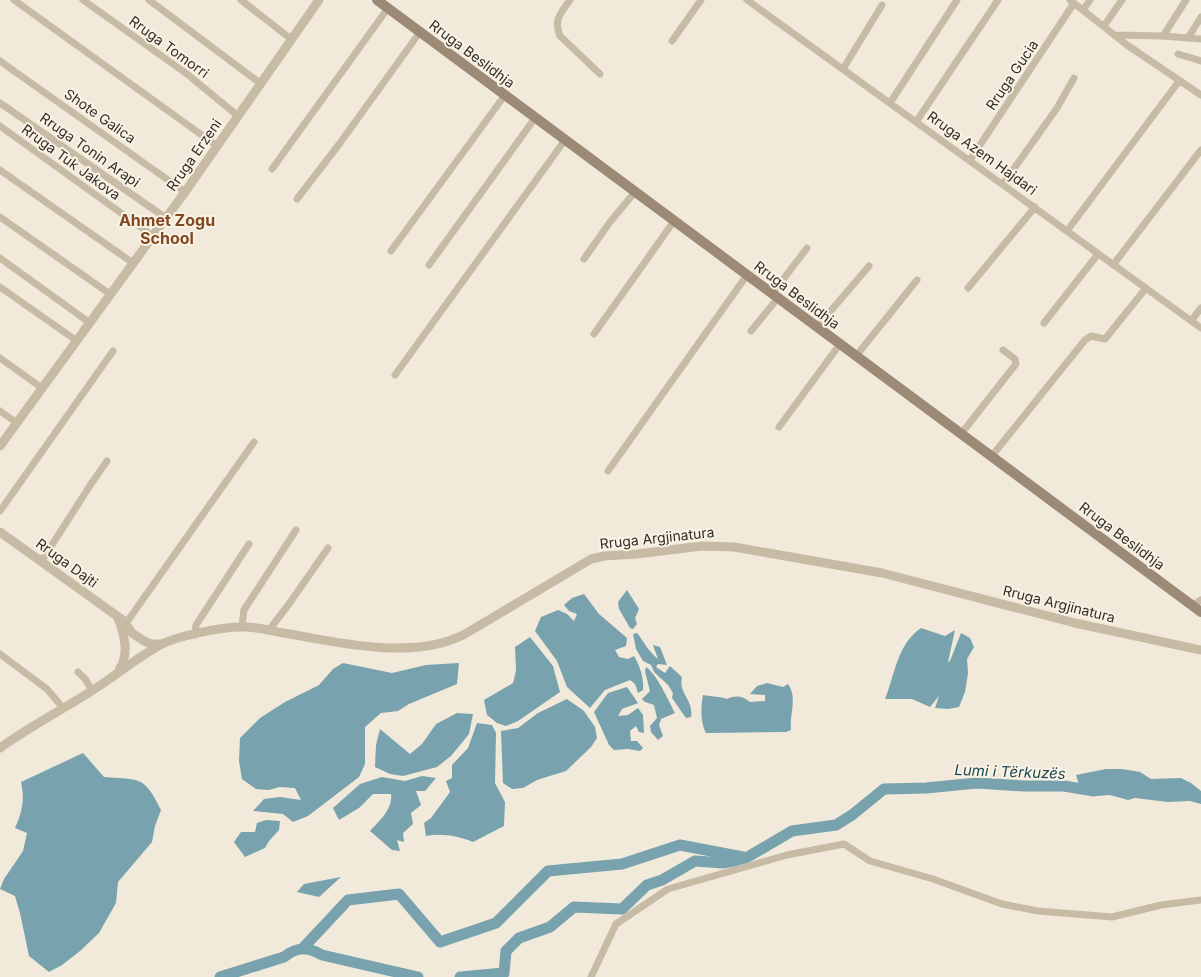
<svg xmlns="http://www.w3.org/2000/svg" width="1201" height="977" viewBox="0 0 1201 977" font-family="Inter,sans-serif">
<rect width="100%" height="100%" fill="#f1e9d9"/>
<path fill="#78a2ad" d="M627,590L639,609L635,618L637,624L633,629L630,628L619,609L618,602Z
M584,594L599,614L627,638L626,646L615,650L619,657L628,659L634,656C640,666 644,678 643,690L638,693L635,684L630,680L605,690L590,708L567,687L557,661L535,631L541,617L558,610L567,614L574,621L577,614L569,611L564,605L572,598Z
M921,628L945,636L955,630L948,662L950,661L961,633L970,638L974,647L967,659L968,673L965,692L959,707L948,709L935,708L939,696L930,707L912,699H885C895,675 897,644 921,628Z
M637,633C645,643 647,650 658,659L653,645L660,647L667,665L658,664L656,667L665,673L670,666L682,677C678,694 694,700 691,717L686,718L672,698L673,693L668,685L654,672L651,665L643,661L636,649L633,634Z
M530,637L553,666L560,692L518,721L506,726L497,723L487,715L484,700L513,683L516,671L515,647Z
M343,663L392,673L426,665L459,663L457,684L409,704L398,711L381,713L365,727V764L359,777L308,816L293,822L283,814L253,811L264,799L280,797L301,800L295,788L279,787L269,790L256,789L242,779L239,761L240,738L260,718L285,702L319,685L333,669Z
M646,667C657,674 668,700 675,713L661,719L659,725L663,736L658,740L651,732L650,726L657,718L654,705L645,702L642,699L650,691L645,671Z
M767,683L783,687L788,684C798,697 789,715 791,730L786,732L706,733C700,722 701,706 703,695C712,697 719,696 727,699C737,695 742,696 750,702L765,701V695L750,694L757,686Z
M627,687L638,703L622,709L618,716L628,715L638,708L643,715L644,733L639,732L636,726L630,731L631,741H637L643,748L640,751L628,749L614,750L609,745L594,712L608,693Z
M567,699L584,711L595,727L597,738L591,747L566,771L537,780L523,788L512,789L503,783L501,731L518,728L538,713Z
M457,713L473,714L469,734L451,756L437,767L403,776L390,774L375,767L376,745L380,729L410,754L422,744L436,724Z
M477,723L492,725L496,733L495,783L505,802L504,826L473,842C458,836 442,833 426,836L424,823L431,818L450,792L446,781L452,778V765L468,748Z
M83,753L104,777C140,780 144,775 161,810L155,826L152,842L118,882L116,903L99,933L80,951L62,965L49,972L29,956L20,913L15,896L0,889L4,879L23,851L27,833L15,828C22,813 25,799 21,782Z
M1106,769H1122L1140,772L1151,779L1181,778L1191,783L1201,791V804L1190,801L1168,802L1135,798L1128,800L1110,795L1096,796L1082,794L1076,775Z
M422,776L436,778L425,791H416L421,805L411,813L413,824L403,833L404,842L397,840L400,851L392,850L370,831C379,821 393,809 391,794H373L359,808L339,820L333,808L360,784L382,777L405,781Z
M266,820L280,821L279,830L269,841L265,848L245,857L234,842L241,832H255L257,823Z
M341,877L319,897L297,892L304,884Z"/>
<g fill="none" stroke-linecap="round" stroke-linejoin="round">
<path stroke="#78a2ad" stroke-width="11" d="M302,949L348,900L399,894L440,942L496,923L548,871L622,864L680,845L743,857
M220,977L284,957C298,946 307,947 322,955L418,977
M460,977L504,973L506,951L519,938L550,927L574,907L622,909L647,885L662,880L695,861L723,863L734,861L746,858L792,831L836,825L852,815L884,789L926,788L977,783L1024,786H1064L1094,791"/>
<path stroke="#c8bba5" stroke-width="7" d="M14,0L217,146
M83,0L187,74L238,116
M149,0L260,83
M241,0L291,39
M570,0C561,13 553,20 560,36L600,74
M747,0L1201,328
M1070,0L1127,45L1201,95
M1083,10L1090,0
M1104,26L1122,0
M1115,35L1163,36L1201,39
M1163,36L1186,0
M1188,38L1201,17
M672,41L701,0
M1178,54L1201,61
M0,61L185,192
M843,69L882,5
M0,103L166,218
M890,103L957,0
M916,122L998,0
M0,126L153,236
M970,160L1074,3
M272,169L388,8
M0,170L133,263
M1003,184L1057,108L1074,78
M297,199L340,143L420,32
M0,217L110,294
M1067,231L1179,81
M391,251L505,95
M0,258L90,323
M584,259L610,222L635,192
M429,265L535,118
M1113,265L1201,150
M0,287L77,341
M968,288L1035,207
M772,294L807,248
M1191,321L1201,308
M1044,323L1098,254
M817,327L869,266
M751,331L778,298
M594,334L674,221
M856,356L917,280
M0,358L42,388
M395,375L565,140
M0,411L17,423
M779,427L840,344
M961,434L1016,364L1015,359L1003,350
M991,457L1085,340L1091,336L1105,339L1146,288
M608,471L747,275
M0,511L113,351
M41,562L91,484L107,461
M1192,606L1201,600
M124,621L129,619L254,442
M242,626L244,610L296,530
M269,630L289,604L328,548
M195,635L196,625L249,544
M0,654L47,689L63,708
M78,672L86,680L92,691
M591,977L616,924L668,889L787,855L844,844L870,861L933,879L1002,904L1038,911L1112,917L1161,905L1201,900"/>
<path stroke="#c8bba5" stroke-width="9" d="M0,446L185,192L319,0
M0,532L124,621L132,633L144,641L151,644H161
M118,618C124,634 130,654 119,670
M0,748C29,727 60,711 90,692C114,677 135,659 160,645C177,636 221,627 241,627C258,626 273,632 290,634C343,644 416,660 465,634L591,559L604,556L637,554L702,546L734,547L882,573L1075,623L1201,650"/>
<path stroke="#9c8a76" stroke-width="10" d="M377,0L1201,612"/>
</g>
<g text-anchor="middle" stroke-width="4" stroke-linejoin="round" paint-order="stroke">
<g font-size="14" fill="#342d26" stroke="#f9f3e5">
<text transform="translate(169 47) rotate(36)" y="5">Rruga Tomorri</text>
<text transform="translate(472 54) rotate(37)" y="5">Rruga Beslidhja</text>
<text transform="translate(1012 75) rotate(-56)" y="5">Rruga Gucia</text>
<text transform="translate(100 116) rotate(35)" y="5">Shote Galica</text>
<text transform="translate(90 150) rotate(35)" y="5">Rruga Tonin Arapi</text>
<text transform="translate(982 153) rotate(36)" y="5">Rruga Azem Hajdari</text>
<text transform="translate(194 155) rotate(-55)" y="5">Rruga Erzeni</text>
<text transform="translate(71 162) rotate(36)" y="5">Rruga Tuk Jakova</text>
<text transform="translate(797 295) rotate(37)" y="5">Rruga Beslidhja</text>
<text transform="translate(1122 536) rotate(37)" y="5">Rruga Beslidhja</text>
<text transform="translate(657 538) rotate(-6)" y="5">Rruga Argjinatura</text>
<text transform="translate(67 563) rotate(36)" y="5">Rruga Dajti</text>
<text transform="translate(1059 604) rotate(14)" y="5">Rruga Argjinatura</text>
</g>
<g font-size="15" font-style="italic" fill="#1c4855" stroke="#f9f3e5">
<text transform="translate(1010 772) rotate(2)" y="5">Lumi i Tërkuzës</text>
</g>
<g font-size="16" font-weight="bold" fill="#824820" stroke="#f9f3e5">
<text x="167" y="226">Ahmet Zogu<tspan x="167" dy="18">School</tspan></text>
</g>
</g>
</svg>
